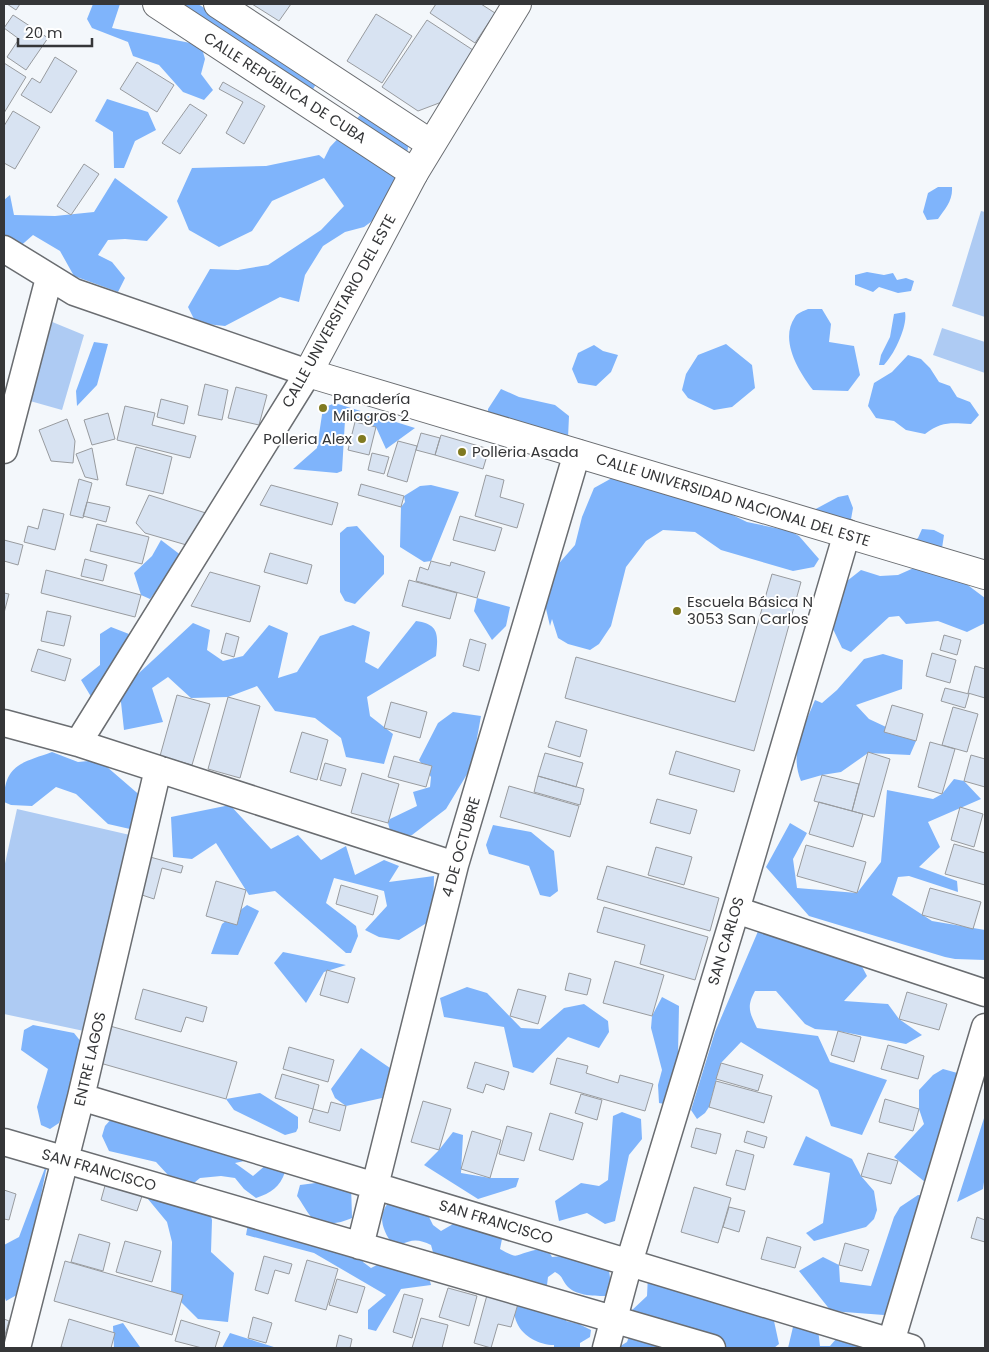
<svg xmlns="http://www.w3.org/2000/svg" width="989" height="1352" viewBox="0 0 989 1352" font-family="Poppins,sans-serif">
<rect width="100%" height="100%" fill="#f3f7fb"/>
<path fill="#aecbf3" d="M981,211L985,212V317L952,306Z
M45,319L84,335L62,410L23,399Z
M942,328L985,342V373L933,355Z
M17,809L130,835L84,1031L4,1014V868Z"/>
<path fill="#7fb4fb" d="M93,4H120L112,28L201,45L205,59L201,74L213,90L204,100L183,92L159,65L133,56L128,42L92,28L87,19Z
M169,4H198L318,80L310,95Z
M380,94L421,122L408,147L403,187L383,213L364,227L345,232L323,246L305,275L299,302L280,297L225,326L196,323L188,307L210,269L238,270L268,265L321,230L344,206L324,178L272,201L252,231L219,247L189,230L177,201L192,168L266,166L319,155L324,159L330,147Z
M107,99L148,112L156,130L135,141L124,168H114L113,132L95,121Z
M115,178L168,217L147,241L125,239L108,240L98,255L112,262L125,278L118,292L74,276L60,251L33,235L17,249L4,237V200L10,195L14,215L55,216L94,212Z
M938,187H952C953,201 945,209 938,219L927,220L923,212L928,193Z
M867,272L884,275L893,273L897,280L906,278L914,281L911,291L898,293L879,287L873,292L855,285V275Z
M808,309H822L831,324L829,342L854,346L860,375L848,391L813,390C799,372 779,340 795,317C797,313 804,311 808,309Z
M905,312C908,326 894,355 884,365H879L881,355L890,337L894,314Z
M94,342L108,344L97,385L77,406L76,391Z
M726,344L752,365L755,388L732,407L714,410L688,398L682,390L686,374L698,355Z
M594,345L603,351L618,355L611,372L596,386L578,383L572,369L578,353Z
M908,355L921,359L930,368L939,382L950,386L957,397L970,402L979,415L971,424C951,423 942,421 925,434L906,430L894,421L876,418L868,406L874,383L892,372Z
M501,389L519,397L555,405L569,416L568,438L524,428L487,442L477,432L488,418V409Z
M335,403L415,428L386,449L376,427L349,416L345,420L342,471L337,473L293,469L317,448L323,408Z
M621,473L718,508L747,522L790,531L799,536L819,559L814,567L793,571L721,550L695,532L663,530L646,541L626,567L611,626L599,644L590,650L568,644L558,638L552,619L550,626L543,596L548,576L575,545L582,517L594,488Z
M431,485L459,492L431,561L424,562L400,547L401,507L405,502L404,496L420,486Z
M848,495L853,508L850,525L812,511L838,497Z
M357,526L384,556V574L355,604L345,601L340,592V533L347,527Z
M922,529L934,530L944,535L941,555L912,542L918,538Z
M161,540L182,556L150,599L141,595L134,573L152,556Z
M925,563L945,568L985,598V623L967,632L938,621L906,624L899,616L889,617L851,652L842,648L833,629L847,581L861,570L880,576L898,575Z
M477,598L510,607L506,626L492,640L474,611Z
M416,621C440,624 438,636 436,656L367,697L370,716L393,734L384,764L346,757L341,738L315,718L275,711L257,686L228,697L191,698L168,677L152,688L163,722L124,730L120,693L126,685L193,623L210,630L207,650L223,661L243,656L269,625L288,633L278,678L297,672L320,636L353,625L370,632L365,662L378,669Z
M111,627L129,634L109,685L93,700L81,680L100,665V634Z
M883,654L903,660L902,689L856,705L869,719L916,741L910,755L868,753L841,772L822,775L801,781C789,752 804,727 815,700L822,703L837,690L864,659Z
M453,712L481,716L472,766L446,809L412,835L401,837L391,834L388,823L390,819L417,806L413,792L430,787L431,777L419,760L438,723Z
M52,752L78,762L99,760L143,798L144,817L130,829L108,824L76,794L56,787L32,806L11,805L4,802C4,764 22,763 52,752Z
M954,779L964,781L981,799L928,822L940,847L919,867L957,881L958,892L909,876L898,877L892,895L932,921L985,930V960L955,959L945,957L809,916L766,867L790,823L807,833L793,859L797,888L857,893L881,862L887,790L933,799L942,794Z
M230,805L271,849L298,835L321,860L346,846L355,875L384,860L399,866L389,882L434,876L433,919L399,940L379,937L365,930L387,906L384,891L334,878L326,903L356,926L358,936L351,953H346L275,891L249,895L216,843L192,859L173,857L171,817Z
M493,825L531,832L554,851L558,891L550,897L540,895L529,866L489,854L486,845Z
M247,905L259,911L238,955L211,954L222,924Z
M759,929L858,959L867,976L844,1001L888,1004L899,1019L922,1035L906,1044L838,1031L815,1029L805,1024L776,991H755C746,1007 750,1013 757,1028L818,1036L830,1062L887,1080L862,1135L831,1126L818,1090L741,1042L721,1063L709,1107L705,1113L697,1119L691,1110L715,1032Z
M283,952L346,965L324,972L306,1003L274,963Z
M467,987L487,993L521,1028L540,1029L564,1008L584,1004L608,1021L609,1032L599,1048L568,1037L533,1073L513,1067L504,1027L444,1017L440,998Z
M662,997L679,1006L678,1055L692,1082L680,1107L659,1103L658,1085L662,1070L651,1028L652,1016Z
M33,1025L74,1033L86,1048L85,1057L59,1123L50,1129L41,1125L37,1107L48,1069L21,1050L24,1030Z
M361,1048L390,1068L382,1098L346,1106L335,1098L331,1089Z
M943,1069L961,1074L934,1176L925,1182L894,1157L924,1124L919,1109V1090L933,1075Z
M260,1093L298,1117V1128L296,1132L285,1135L234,1110L226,1099Z
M622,1112L641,1119L642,1139L629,1155L615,1221L605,1224L587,1213L559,1221L555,1201L581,1183L599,1186L608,1180L613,1116Z
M985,1115V1175L983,1189L957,1202Z
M113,1117L187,1126L200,1119L231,1140L249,1160L235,1163L253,1176L267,1164L285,1172C280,1187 271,1193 256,1198L244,1189L235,1178L221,1176L200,1178L189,1187L206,1200L212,1220L211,1252L234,1273L228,1322L198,1319L171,1292L172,1242L167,1222L143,1193L187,1186L168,1175L156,1162L109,1151L102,1136L105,1126Z
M453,1132L463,1135L461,1173L490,1178H519L516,1187L478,1199L424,1165L439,1150Z
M806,1136L852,1159L861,1176L874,1191L877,1210L874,1219L866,1227L814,1241L806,1233L823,1223L830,1173L793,1165Z
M48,1160L22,1292L6,1301L4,1295V1245L19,1237Z
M331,1181L351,1184L352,1218C341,1223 323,1227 313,1219C309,1216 301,1201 297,1196L300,1185Z
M918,1195L928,1196L913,1247L923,1283L884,1315L831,1311L799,1271L823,1257L839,1265L840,1282L871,1286L894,1217L900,1207Z
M388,1203L425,1209L433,1225L441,1231L460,1220L498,1232L502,1239L500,1249C518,1259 513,1256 531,1251C536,1249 543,1250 548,1250L552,1257L563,1256L609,1270L611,1285L607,1296C596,1296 577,1296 568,1287C562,1281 564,1277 555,1272L548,1277L547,1285L544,1291L566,1314V1321L579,1324L591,1330L590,1337L580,1343V1348H554V1345C540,1345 523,1337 517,1323C515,1319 514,1313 513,1308L434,1256L431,1245C419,1239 412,1239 400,1245L392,1244C383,1230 377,1217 388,1203Z
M249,1218L357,1235L363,1262L371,1268L405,1251L424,1257L431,1285L401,1289L376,1331L368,1329V1310L386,1295L314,1253L246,1235Z
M648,1275L768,1311L774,1321L779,1344L774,1348H617L627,1342L631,1331L629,1313L647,1296Z
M123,1323L140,1347L150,1348H114L113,1326Z
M806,1325L818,1329L820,1346H830L836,1339L868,1348H788L793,1327Z
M230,1333L277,1348H222Z"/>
<path fill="#d8e3f2" stroke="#989b9f" d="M7,4H20L16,10Z
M252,4H291L279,21Z
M436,4H481L495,13L475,43L430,13Z
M376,14L412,36L382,83L347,61Z
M13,15L48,38L26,70L7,57L19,39L4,28Z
M427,20L476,52L447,100L418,111L382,87Z
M55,57L77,71L51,113L21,95L32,78L40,83Z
M137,62L174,85L157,112L120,89Z
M4,63L26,77L4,113Z
M223,82L265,106L244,144L226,133L243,102L219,89Z
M190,104L207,115L180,154L162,143Z
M13,111L40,127L15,169L4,163V126Z
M84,164L99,174L71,215L57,206Z
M205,384L228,390L222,420L198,415Z
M236,387L267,395L259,425L228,418Z
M161,399L188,406L184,424L157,417Z
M125,406L155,413L152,425L196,436L190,458L117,440Z
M108,413L115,439L92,445L84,420Z
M67,419L75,441L73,463L51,461L39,430Z
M355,422L376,427L369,455L348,450Z
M421,433L440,438L435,455L416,450Z
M441,435L489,449L483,469L435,455Z
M398,441L417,446L407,482L387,476Z
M136,447L172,457L163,494L126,485Z
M92,448L98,480L85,477L76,454Z
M372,453L389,457L384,474L368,470Z
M486,475L504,480L500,497L524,504L517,528L475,516Z
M79,479L92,483L83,518L70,515Z
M361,484L404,496L401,507L358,495Z
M271,485L338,503L332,525L260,505Z
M149,495L209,514L190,546L145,533L136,523Z
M87,502L110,507L106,522L83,516Z
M43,509L64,514L55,550L24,542L28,526L38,529Z
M460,516L502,528L495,551L453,540Z
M97,524L149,537L142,564L90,551Z
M4,540L23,545L18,565L4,561Z
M270,553L312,565L307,584L264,572Z
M85,559L107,565L103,581L81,576Z
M431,561L450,566L451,562L485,572L477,598L416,581L420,567L428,570Z
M46,570L141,595L135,617L41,593Z
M210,572L260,586L250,622L191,606Z
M772,574L801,582L754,751L565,698L576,657L735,702Z
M409,580L457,593L450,619L402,606Z
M4,593L9,594L4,613Z
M47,611L71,616L64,646L41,641Z
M226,633L239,637L234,657L221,653Z
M944,635L961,640L957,655L940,650Z
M470,639L486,644L479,671L463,666Z
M38,649L71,659L65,681L31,671Z
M932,653L956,660L950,683L926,676Z
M975,666L985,669V698L968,693Z
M945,688L969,694L965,708L941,701Z
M177,695L210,704L192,765L160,756Z
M228,697L260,706L240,778L208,769Z
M391,702L427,712L420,738L384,728Z
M892,705L923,714L916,741L884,732Z
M953,707L978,714L967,752L942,745Z
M556,721L587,730L580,757L548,747Z
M302,732L328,740L317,780L290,772Z
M930,742L955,749L942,794L918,787Z
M676,751L740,770L734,792L669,774Z
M868,752L890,759L874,817L852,811Z
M545,753L583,763L576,787L538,776Z
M971,755L985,759V787L964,781Z
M394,756L432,766L426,787L388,777Z
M325,763L346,769L341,786L320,780Z
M362,773L399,784L388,823L351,813Z
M822,775L859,784L852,811L814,801Z
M538,776L584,789L580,805L534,792Z
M509,786L579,806L570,837L500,817Z
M657,799L697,810L690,834L650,823Z
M819,802L863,814L853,847L809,834Z
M960,807L983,814L974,847L951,840Z
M954,844L985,853V885L945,874Z
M806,845L866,862L857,893L797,876Z
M656,847L692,857L684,885L648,875Z
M150,857L183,866L181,873L162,868L154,899L139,894Z
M607,866L719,898L710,931L597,899Z
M216,881L246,890L237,925L206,916Z
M341,885L378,896L373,915L336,904Z
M930,888L981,902L973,929L922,915Z
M604,907L708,937L695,980L640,964L645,945L597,932Z
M615,961L664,975L652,1016L603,1003Z
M327,970L355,978L348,1003L320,995Z
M569,973L591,979L587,995L565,990Z
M143,989L207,1007L203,1022L186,1017L181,1032L135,1019Z
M518,989L546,996L538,1024L510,1016Z
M907,992L947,1004L939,1030L899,1019Z
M110,1026L237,1062L226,1099L100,1063Z
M838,1031L861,1037L854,1062L831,1055Z
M888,1045L924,1056L918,1079L881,1069Z
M289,1047L334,1060L328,1082L283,1069Z
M557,1058L588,1066L586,1073L618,1083L620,1075L653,1084L645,1111L550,1084Z
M475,1062L509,1072L504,1090L486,1084L483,1093L467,1088Z
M721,1063L763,1075L758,1091L716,1079Z
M282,1074L319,1085L313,1109L275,1098Z
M716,1081L772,1096L764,1123L709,1107Z
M581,1094L602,1100L597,1120L575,1113Z
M885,1099L919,1109L913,1131L879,1122Z
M423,1101L451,1109L439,1150L411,1142Z
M331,1102L346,1106L340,1131L309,1122L313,1109L328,1113Z
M550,1113L583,1123L573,1160L539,1150Z
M507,1126L532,1133L524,1161L499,1154Z
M696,1128L721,1134L716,1154L691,1147Z
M472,1131L501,1140L490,1178L461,1169Z
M747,1131L767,1137L764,1148L744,1142Z
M736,1150L754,1155L745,1190L726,1185Z
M868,1153L898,1161L891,1184L861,1176Z
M106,1182L143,1193L137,1211L101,1200Z
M694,1187L731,1198L718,1243L681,1232Z
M4,1190L16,1194L9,1220L4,1219Z
M729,1207L745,1211L739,1232L723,1227Z
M977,1217L985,1220V1242L971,1238Z
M79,1234L110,1243L103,1271L71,1262Z
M767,1237L801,1247L795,1268L761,1259Z
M125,1241L161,1251L152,1282L116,1272Z
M845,1243L869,1250L862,1271L839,1265Z
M264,1256L292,1264L289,1274L275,1270L268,1294L255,1290Z
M307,1260L338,1269L326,1310L295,1301Z
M65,1261L183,1295L172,1335L54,1301Z
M337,1279L365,1287L357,1313L329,1305Z
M448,1288L477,1296L469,1326L439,1317Z
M404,1294L423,1299L412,1338L393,1332Z
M487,1295L518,1304L511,1327L498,1324L491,1348L474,1343Z
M253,1317L272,1323L266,1343L248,1338Z
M421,1318L448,1325L442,1348H412Z
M4,1319L9,1321L4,1338Z
M69,1319L115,1333L111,1348H67L61,1347Z
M181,1320L220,1332L215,1348H202L175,1341Z
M339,1335L352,1339L350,1348H336Z"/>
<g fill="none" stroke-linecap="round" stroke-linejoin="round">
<defs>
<path id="minor" d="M4,249L74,292L308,373L78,743
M4,450L49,278
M4,723L78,743L455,865
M736,910L985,993
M81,1097L911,1348
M4,1142L712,1348
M360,1246L455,865L577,453
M891,1342L985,1027
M17,1348L81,1097L158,769
M606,1348L629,1263L736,910L847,533"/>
<path id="tertiary" d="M517,4L414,173L308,373L985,575"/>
<path id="secondary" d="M157,4L414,173
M218,4L431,144"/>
</defs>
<use href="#minor" stroke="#6a6d71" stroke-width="29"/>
<use href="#tertiary" stroke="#6a6d71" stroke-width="30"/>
<use href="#secondary" stroke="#6a6d71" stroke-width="30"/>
<use href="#minor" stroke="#fff" stroke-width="26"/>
<use href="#tertiary" stroke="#fff" stroke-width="28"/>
<use href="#secondary" stroke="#fff" stroke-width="28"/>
</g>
<g fill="#807a21" stroke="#fff" stroke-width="2">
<circle cx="323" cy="408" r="5"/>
<circle cx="362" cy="439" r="5"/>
<circle cx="462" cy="452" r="5"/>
<circle cx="677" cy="611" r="5"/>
</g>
<g text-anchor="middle" stroke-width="4" stroke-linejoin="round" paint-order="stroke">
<g font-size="15" fill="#353638" stroke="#fff">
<text transform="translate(285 88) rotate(33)" y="5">CALLE REPÚBLICA DE CUBA</text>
<text transform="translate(339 311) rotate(-61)" y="5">CALLE UNIVERSITARIO DEL ESTE</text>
<text transform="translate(733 500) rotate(17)" y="5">CALLE UNIVERSIDAD NACIONAL DEL ESTE</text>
<text transform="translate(461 847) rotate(-74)" y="5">4 DE OCTUBRE</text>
<text transform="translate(726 941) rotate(-73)" y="5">SAN CARLOS</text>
<text transform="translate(90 1059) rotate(-77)" y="5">ENTRE LAGOS</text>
<text transform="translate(99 1170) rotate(16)" y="5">SAN FRANCISCO</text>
<text transform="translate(496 1222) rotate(17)" y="5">SAN FRANCISCO</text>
</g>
<g font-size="15" fill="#353638" stroke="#fff" text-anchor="start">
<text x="333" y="404">Panadería<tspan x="333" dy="17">Milagros 2</tspan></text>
<text x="352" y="444" text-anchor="end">Polleria Alex</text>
<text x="472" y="457">Polleria Asada</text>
<text x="687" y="607">Escuela Básica N<tspan x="687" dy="17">3053 San Carlos</tspan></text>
</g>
</g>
<rect width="989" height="1352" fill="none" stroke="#353638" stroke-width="10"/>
<path d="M18 38v8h74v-8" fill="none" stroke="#353638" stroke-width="2.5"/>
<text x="25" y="38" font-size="15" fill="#353638" stroke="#ffffff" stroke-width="4" paint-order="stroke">20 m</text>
</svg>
